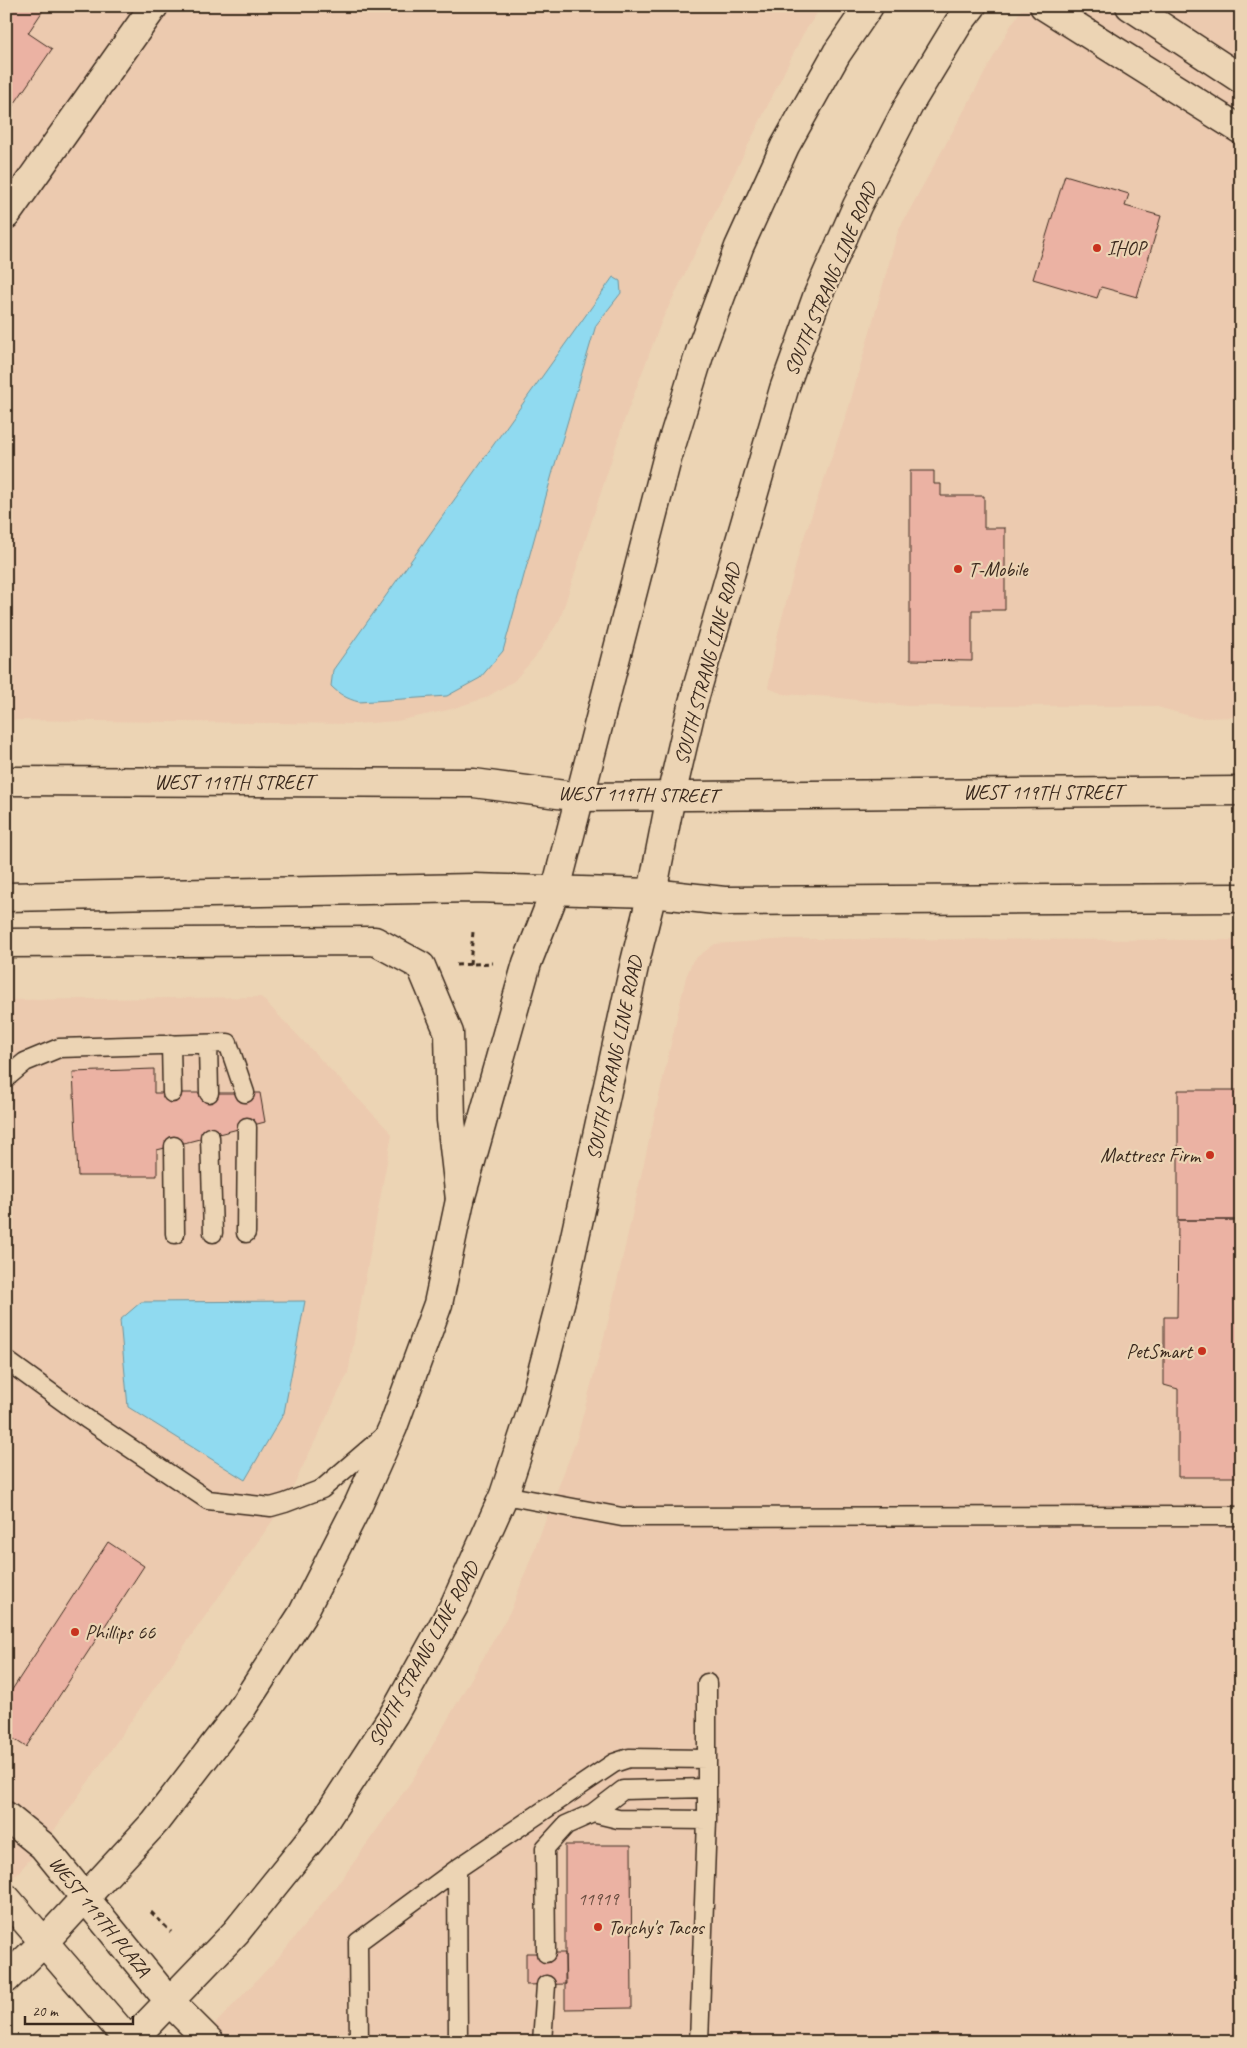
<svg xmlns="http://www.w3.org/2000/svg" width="1247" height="2048" viewBox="0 0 1247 2048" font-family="Caveat,sans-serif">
<rect width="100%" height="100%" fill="#ecd4b4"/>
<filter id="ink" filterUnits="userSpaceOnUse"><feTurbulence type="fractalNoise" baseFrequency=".02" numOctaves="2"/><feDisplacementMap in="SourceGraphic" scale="10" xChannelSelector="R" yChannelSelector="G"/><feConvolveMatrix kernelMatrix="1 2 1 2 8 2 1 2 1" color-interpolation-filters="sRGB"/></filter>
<g filter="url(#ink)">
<path fill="#eccaaf" d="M6,6H822L803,34L662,320L625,418L560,619L536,656L514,681L485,698L448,710L397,721L357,724L6,720Z
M1024,6H1241V717L1197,718L1154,706H907L832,697L783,694L768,688L777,637L800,549L848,410L898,231L1011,25Z
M789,939L1241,940V2042H198L278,1958L344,1876L413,1779L511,1610L576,1441L608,1322L686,977L693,960L715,944Z
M261,997L392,1134L348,1373L285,1503L43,1846L6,1885V1000Z"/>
<path fill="#90daf0" stroke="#6e949c" d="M613,277L620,281L621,293L596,325L553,471L503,651L480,678L447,696L359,702C347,699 339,694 331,686L333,670Z
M305,1301L284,1413L245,1480L128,1407L120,1320L141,1302Z"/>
<path fill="#ebb2a3" stroke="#3b2a1e" d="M6,6H46L28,33L52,49L6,116Z
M1065,175L1129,194L1125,206L1161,216L1137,297L1101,287L1097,298L1033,279Z
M910,471H934V484H941V496H984V528H1005V610H972V661L910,660Z
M154,1069V1093H260L265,1122L157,1150V1176H78L73,1072Z
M1178,1090H1241V1220H1178Z
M1178,1220H1241V1477H1178V1389L1164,1385V1317H1177Z
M108,1542L144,1566L26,1747L6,1734V1699Z
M565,1845H631L632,2008L565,2009Z
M526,1953H565L566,1984L526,1985Z"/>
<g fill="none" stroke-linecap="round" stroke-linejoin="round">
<defs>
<path id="service" d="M171,1044L172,1093
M208,1044L209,1093
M6,1078L25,1062L59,1048L228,1043L245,1093
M210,1137L213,1233
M174,1146L175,1234
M246,1233L247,1127
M6,1360L87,1419L208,1500L271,1507L285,1503L322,1489L386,1434
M504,1495L622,1517L1241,1516
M593,1813L618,1819L707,1820
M457,1869L458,2042
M546,1953L545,1848L566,1825L593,1813L623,1790L707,1788
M359,2042L358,1942L457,1869L614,1763L629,1758L707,1759
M542,2042L546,1985
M699,2042L707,1820V1683"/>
<path id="minor" d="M1044,6L1241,130
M1130,6L1241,79
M6,215L154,6
M6,1816L43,1846L169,2001L210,2042
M6,1898L130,2042"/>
<path id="secondary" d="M6,1979L45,1941L155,1822L238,1714L302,1615L359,1503L393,1427L438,1304L460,1200L527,963L556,889L667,459L701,349L739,247L785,146L837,53L869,6
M130,2042L236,1932L320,1828L394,1714L455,1604L504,1495L532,1410L562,1296L635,962L652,893L671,796L692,706L784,389L817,297L857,206L910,103L958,24L972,6"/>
<path id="primary" d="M6,781L474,783L580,797L1241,791
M6,897L474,888L652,893L724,901L1241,898
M6,943L375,941L421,966L449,1033L451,1120L460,1200"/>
</defs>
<use href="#service" stroke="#3b2a1e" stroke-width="21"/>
<use href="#minor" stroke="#3b2a1e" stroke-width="31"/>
<use href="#secondary" stroke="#3b2a1e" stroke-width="31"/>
<use href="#primary" stroke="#3b2a1e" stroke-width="31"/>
<path stroke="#3b2a1e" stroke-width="3" stroke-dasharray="5 4" stroke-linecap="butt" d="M470,964L473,932
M456,965L493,963
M151,1912L171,1932"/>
<use href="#service" stroke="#ecd4b4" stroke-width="18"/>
<use href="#minor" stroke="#ecd4b4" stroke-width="28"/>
<use href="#secondary" stroke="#ecd4b4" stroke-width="28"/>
<use href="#primary" stroke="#ecd4b4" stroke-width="28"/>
</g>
</g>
<g fill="#c8321e" stroke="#ecd4b4" stroke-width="2">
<circle cx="1097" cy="248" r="5"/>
<circle cx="958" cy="569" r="5"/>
<circle cx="1210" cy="1155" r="5"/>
<circle cx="1202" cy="1351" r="5"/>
<circle cx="75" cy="1632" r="5"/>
<circle cx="598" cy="1927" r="5"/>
</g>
<g text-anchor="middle" stroke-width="4.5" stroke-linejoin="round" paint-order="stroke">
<g font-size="18" fill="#674c3f">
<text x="598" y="1905">11919</text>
</g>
<g font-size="20" fill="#3b2a1e" stroke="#ecd4b4" text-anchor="start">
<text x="1107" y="255">IHOP</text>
<text x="968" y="576">T-Mobile</text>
<text x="1200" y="1162" text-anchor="end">Mattress Firm</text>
<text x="1192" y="1358" text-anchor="end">PetSmart</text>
<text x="85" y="1639">Phillips 66</text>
<text x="608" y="1934">Torchy's Tacos</text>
</g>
<g font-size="20" fill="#3b2a1e" stroke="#ecd4b4">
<text transform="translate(830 279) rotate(-67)" y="7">SOUTH STRANG LINE ROAD</text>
<text transform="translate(707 664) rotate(-75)" y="7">SOUTH STRANG LINE ROAD</text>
<text x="234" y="789">WEST 119TH STREET</text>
<text x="1043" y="799">WEST 119TH STREET</text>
<text transform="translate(638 794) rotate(1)" y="7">WEST 119TH STREET</text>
<text transform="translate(614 1058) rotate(-78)" y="7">SOUTH STRANG LINE ROAD</text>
<text transform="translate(423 1654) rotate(-61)" y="7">SOUTH STRANG LINE ROAD</text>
<text transform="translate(100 1916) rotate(51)" y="7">WEST 119TH PLAZA</text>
</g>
</g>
<rect width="1247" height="2048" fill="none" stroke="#ecd4b4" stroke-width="25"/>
<rect x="12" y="12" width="1222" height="2023" fill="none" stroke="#3b2a1e" stroke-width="2" filter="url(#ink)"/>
<path d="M25 2016v8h108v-8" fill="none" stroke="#3b2a1e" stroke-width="2.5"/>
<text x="32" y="2016" font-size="15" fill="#3b2a1e" stroke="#ecd4b4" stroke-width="4" paint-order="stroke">20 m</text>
</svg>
